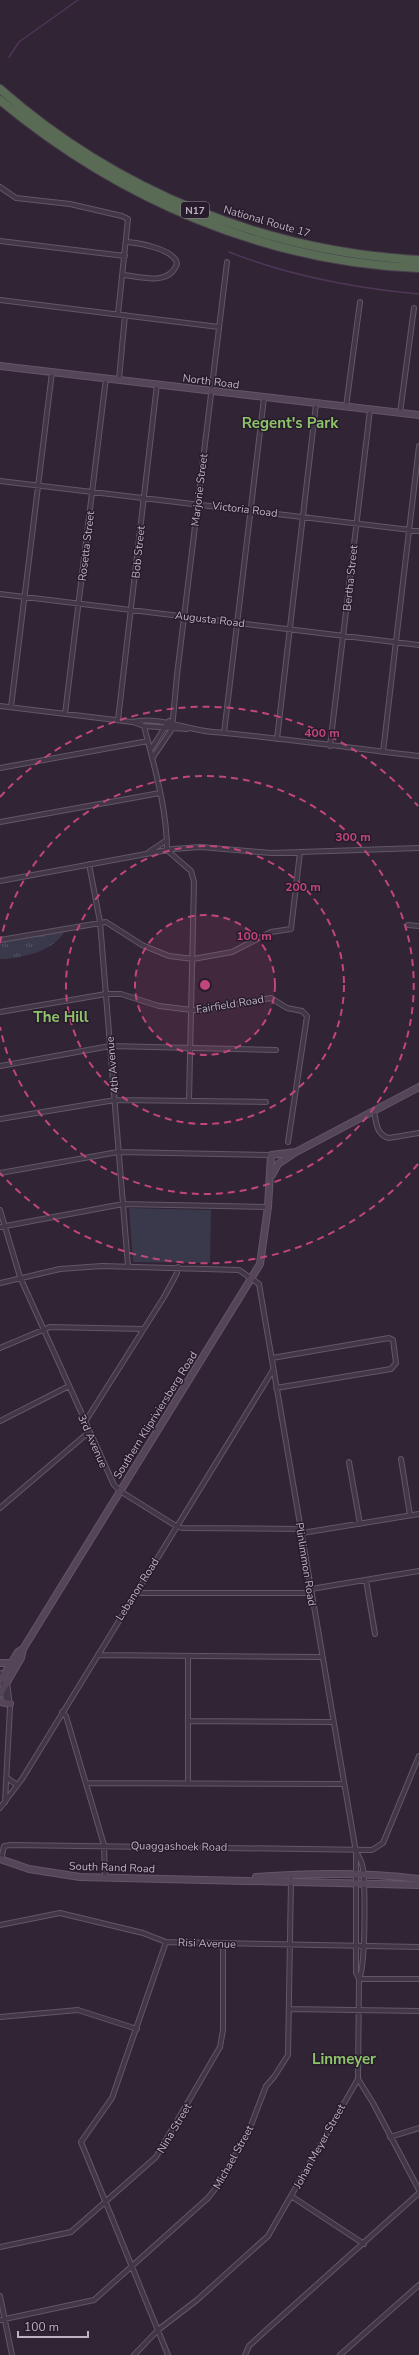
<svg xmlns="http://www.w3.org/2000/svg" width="419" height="2355" viewBox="0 0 419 2355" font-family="'Nunito Sans',sans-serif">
<defs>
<pattern id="grass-tufts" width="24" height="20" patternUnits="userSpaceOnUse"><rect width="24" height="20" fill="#39394b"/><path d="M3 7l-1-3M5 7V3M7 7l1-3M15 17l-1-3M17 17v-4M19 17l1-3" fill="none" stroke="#545363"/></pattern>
</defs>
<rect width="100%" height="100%" fill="#312435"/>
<path fill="url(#grass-tufts)" d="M65,930C56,951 20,959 0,959V942Z"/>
<path fill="#39394b" d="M129,1208L211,1210L210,1263L133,1262Z"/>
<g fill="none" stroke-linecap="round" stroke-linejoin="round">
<path stroke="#4e3656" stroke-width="1.5" d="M9,57L19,42L78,0
M229,252C290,276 354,288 419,294"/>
<defs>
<path id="street" d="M0,187L16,198L70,204L122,216L128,219L118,314
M0,241L125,256
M124,275C141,277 169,286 177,264C175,249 139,243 127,242
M0,300L219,327
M119,379L125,315
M346,407L360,302
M400,413L414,308
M0,481L419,531
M0,594L419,645
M0,706L132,722C159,716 187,730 213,732C282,738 351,748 419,756
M11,707L52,372
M65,714L106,378
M118,720L157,384
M133,722L144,726L187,729
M144,726C154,766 167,808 167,850
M224,733L264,398
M277,739L316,404
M330,746L370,410
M151,749L169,721
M383,752L419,446
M153,757L172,729L177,675L227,262
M0,768L148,741
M0,822L160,793
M167,850L191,871L194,882L189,1100
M149,852L167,840
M89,864L100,922L128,1266
M0,881L173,849L201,847L271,853L419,848
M408,925L419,926
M0,940L106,922L142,945L169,956L193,959L232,952L271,932L291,929L300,852
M0,1012L106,994H121L159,1006L192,1010H207L271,998L287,1008L302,1011L307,1016L288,1142
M0,1066L110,1046L276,1050
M374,1111C376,1121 376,1135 389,1138L419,1133
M0,1119L115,1100L266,1102
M0,1173L118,1152L271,1155
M0,1210L20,1277L114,1485L120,1491L176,1526L182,1528L301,1529
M0,1227L123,1204L268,1207
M0,1283L60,1269L102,1266L239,1270L259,1284L356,1852V1973L359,1979
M0,1348L50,1327L143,1329
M272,1358L389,1338L393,1340L396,1363L391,1369L276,1388
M0,1421L69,1386
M85,1422L164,1297L177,1273L178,1267
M401,1459L410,1515
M349,1462L360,1524
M0,1508L89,1432
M302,1533L419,1514
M366,1580L375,1634
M311,1589L419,1571
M137,1591L141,1593H311
M98,1655L321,1657
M0,1673L7,1704
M62,1712L66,1716L104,1845L105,1877
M188,1721L333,1722
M7,1778L17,1785
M87,1783L343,1784
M188,1783V1657
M5,1802L10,1707L7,1681
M0,1808L22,1779L273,1370
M1,1860L4,1846L11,1845L372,1850L383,1843L419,1756
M0,1925L60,1913L143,1933L166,1942L419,1947
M166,1942L112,2098L81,2142L168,2355
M359,1979H419
M289,2009L419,2011
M0,2017L78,2010L137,2029
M358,2079L373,2103L419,2190
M390,2137L419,2128
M291,2196L364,2244
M0,2247L71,2232L156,2157L220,2047L223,2030V1944
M0,2296L12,2355
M0,2320L94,2300L208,2198L215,2189L248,2133L266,2086L274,2077L288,2055L291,1880
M134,2355L158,2330L197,2300L268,2236L358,2079L359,1979C366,1966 365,1886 363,1869C362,1863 360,1857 356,1852
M245,2355L249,2346L263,2333L419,2193
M340,2355L419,2285"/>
<path id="secondary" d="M0,366L419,415
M272,1175L278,1164L296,1152L419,1087
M0,1663H13
M0,1681L18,1652L23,1649
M0,1694L21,1658L23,1649L260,1264L268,1207L271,1155L296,1152
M0,1702L10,1704
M0,1859L29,1869L80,1877L419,1885
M256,1877C310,1873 365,1872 419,1879"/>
<path id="highway" d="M0,89C116,191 265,252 419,260
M0,100C118,198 264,262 419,268"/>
</defs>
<use href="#street" stroke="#635767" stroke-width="6"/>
<use href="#secondary" stroke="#635767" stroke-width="8"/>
<use href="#highway" stroke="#4a3f4e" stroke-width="10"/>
<use href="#street" stroke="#423746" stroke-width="4"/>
<use href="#secondary" stroke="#554559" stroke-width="6"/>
<use href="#highway" stroke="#5a6b55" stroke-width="8"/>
</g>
<circle cx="205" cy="985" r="70" fill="#c1467a" fill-opacity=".12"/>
<g fill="none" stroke="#c1467a" stroke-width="2" stroke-dasharray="7 5">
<circle cx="205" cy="985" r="70"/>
<circle cx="205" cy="985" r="139"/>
<path d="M0 943A209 209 0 1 1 0 1027"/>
<path d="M418 1164A278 278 0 0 1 0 1173M0 797A278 278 0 0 1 418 806"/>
</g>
<g text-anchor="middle" stroke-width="3" stroke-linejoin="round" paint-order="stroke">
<rect fill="#271c2b" stroke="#918595" stroke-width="1" x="181" y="202" width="28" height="16" rx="3"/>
<g font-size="10" font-weight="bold" fill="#bfb2c2">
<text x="195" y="214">N17</text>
</g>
<g font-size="11" fill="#bfb2c2" stroke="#271c2b">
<text transform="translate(267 221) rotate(16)" y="4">National Route 17</text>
<text transform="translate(211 381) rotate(7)" y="4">North Road</text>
<text transform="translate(199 490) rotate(-83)" y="4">Marjorie Street</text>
<text transform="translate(245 509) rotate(7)" y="4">Victoria Road</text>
<text transform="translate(86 546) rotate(-83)" y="4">Rosetta Street</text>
<text transform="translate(138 552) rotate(-84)" y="4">Bob Street</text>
<text transform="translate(350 578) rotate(-84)" y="4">Bertha Street</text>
<text transform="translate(210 619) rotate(7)" y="4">Augusta Road</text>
<text transform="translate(230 1004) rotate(-9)" y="4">Fairfield Road</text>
<text transform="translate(112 1065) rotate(-95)" y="4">4th Avenue</text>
<text transform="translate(155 1415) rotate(-58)" y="4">Southern Klipriviersberg Road</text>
<text transform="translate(93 1441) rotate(66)" y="4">3rd Avenue</text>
<text transform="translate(306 1564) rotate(81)" y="4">Plinlimmon Road</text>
<text transform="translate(137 1589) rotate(-58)" y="4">Lebanon Road</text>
<text transform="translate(179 1846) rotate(1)" y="4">Quaggashoek Road</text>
<text transform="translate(112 1867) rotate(2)" y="4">South Rand Road</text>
<text transform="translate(207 1943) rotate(2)" y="4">Risi Avenue</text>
<text transform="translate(174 2128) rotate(-59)" y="4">Nina Street</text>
<text transform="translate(319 2146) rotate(-61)" y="4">Johan Meyer Street</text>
<text transform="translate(233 2157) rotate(-61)" y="4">Michael Street</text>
</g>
<g font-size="15" font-weight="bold" fill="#8fc46b" stroke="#271c2b">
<text x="290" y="428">Regent's Park</text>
<text x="61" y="1022">The Hill</text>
<text x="344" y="2064">Linmeyer</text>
</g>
</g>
<circle cx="205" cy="985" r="6" fill="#c1467a" stroke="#271c2b" stroke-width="2"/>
<g font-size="12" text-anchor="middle" font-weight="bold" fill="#c1467a" stroke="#271c2b" stroke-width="3" stroke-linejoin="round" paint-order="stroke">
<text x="322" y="737">400 m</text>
<text x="353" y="841">300 m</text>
<text x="303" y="891">200 m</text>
<text x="254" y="940">100 m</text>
</g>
<path d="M18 2331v6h70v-6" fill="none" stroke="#bfb2c2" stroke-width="2"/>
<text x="24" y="2331" font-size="12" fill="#bfb2c2" stroke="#271c2b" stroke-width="3" paint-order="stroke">100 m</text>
</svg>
